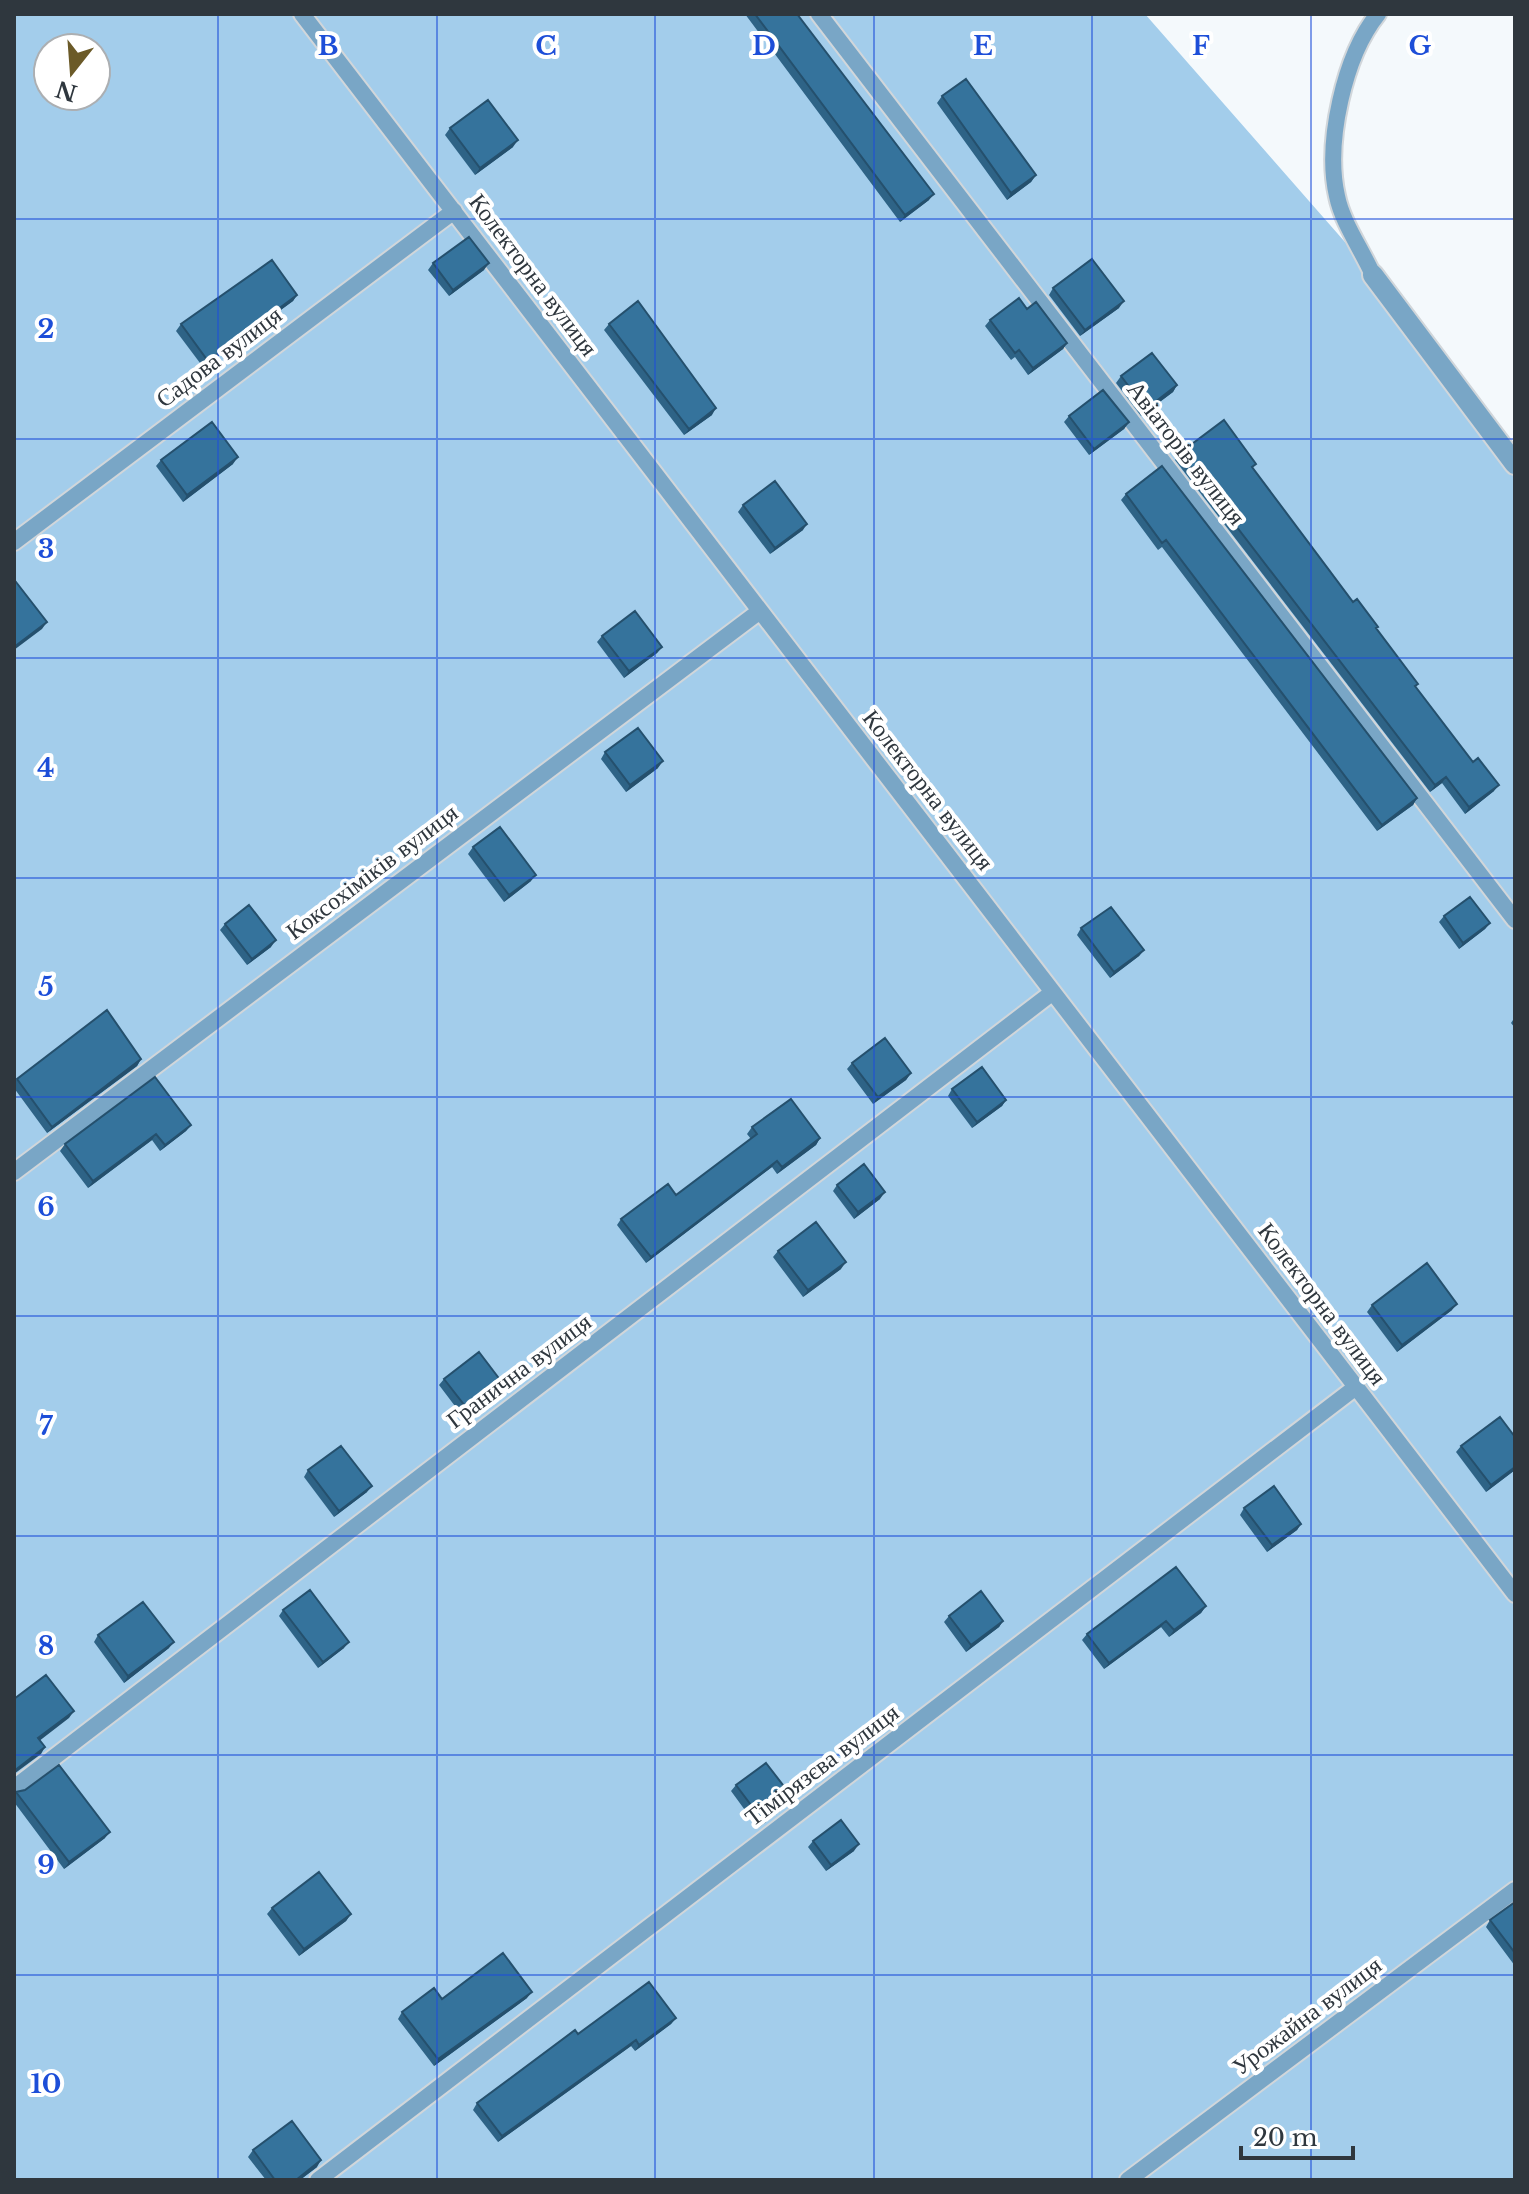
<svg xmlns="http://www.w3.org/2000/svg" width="1529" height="2194" viewBox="0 0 1529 2194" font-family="'Libre Baskerville',serif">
<rect width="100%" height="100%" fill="#f4f9fc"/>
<path fill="#a3cdeb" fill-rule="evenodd" d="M14,14H1145L1373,274L1515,464V2180H14ZM48,48H96V96H48Z"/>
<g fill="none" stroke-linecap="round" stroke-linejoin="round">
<defs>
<path id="lane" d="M302,14L1515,1594
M819,14L1515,920
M1373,275C1362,250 1342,222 1337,196C1325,143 1344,56 1378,14
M14,542L454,211
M14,1172L760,611
M14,1788L1053,992
M318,2180L1356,1387
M1128,2180L1515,1890"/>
<path id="street" d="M1373,275L1515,464"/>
</defs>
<use href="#lane" stroke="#d1d6da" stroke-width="20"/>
<use href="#street" stroke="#d1d6da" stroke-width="24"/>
<use href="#lane" stroke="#79a6c6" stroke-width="16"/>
<use href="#street" stroke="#79a6c6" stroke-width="20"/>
</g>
<path fill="#2e6386" d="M745,14H797L929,200L900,222Z
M942,96L1036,175L1031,182L1007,200L937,103Z
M450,128L513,147L475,175L445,135Z
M433,263L484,270L449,296L428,270Z
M1053,288L1119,308L1080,336L1049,295Z
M297,295L293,301L203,367L176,331L181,324Z
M1027,309L1067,343L1063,349L1028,375L1015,357L1011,360L985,326L990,320Z
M609,324L712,415L684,435L604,330Z
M1121,376L1177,385L1173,392L1141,416L1116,383Z
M1069,416L1129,422L1124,429L1089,455L1064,422Z
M1180,453L1253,468L1353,602L1376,629L1415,687L1494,791L1465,814L1442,783L1430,792L1175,460Z
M161,460L233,464L183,502L156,466Z
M1126,494L1417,798L1413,805L1377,831L1162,547L1158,550L1121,500Z
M743,505L803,530L770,554L738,512Z
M602,636L662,647L657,653L624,678L597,642Z
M605,752L658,768L626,792L601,759Z
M473,847L531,881L504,902L468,854Z
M1444,916L1490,923L1485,929L1459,949L1439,922Z
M225,924L271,947L247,965L220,930Z
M1081,928L1144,950L1139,956L1110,978L1077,935Z
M1515,1017V1028L1511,1023Z
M141,1059L137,1066L47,1133L14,1088V1082L17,1079Z
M852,1063L911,1073L906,1080L873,1104L847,1069Z
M952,1089L1006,1100L1002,1106L972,1128L948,1096Z
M191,1125L186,1131L160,1151L152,1140L88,1188L60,1151L65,1144Z
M752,1127L820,1138L816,1145L777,1174L772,1167L646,1263L617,1225L621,1219L676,1195L751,1139L747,1134Z
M837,1185L880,1199L854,1219L833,1191Z
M778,1251L841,1269L803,1297L773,1257Z
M1372,1305L1452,1310L1397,1352L1367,1312Z
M444,1379L504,1385L499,1391L464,1418L439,1385Z
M1461,1446L1515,1470L1486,1492L1456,1452Z
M308,1470L367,1492L334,1517L304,1477Z
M1244,1508L1301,1524L1297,1530L1267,1552L1240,1515Z
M1206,1606L1201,1613L1169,1637L1161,1627L1104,1669L1082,1640L1087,1634Z
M283,1610L344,1648L318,1668L279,1616Z
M949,1616L1003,1621L999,1627L966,1652L944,1622Z
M98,1635L169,1648L124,1683L94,1642Z
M736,1785L793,1798L788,1805L758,1828L731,1791Z
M16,1792L105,1838L64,1869L14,1802V1794Z
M813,1841L854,1851L826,1871L808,1847Z
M1515,1902V1966L1486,1927L1490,1920Z
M272,1908L351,1914L346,1921L299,1956L267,1914Z
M527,1998L434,2066L398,2019L402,2012Z
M676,2018L671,2024L635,2051L631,2046L498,2142L473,2110L477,2103L578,2034Z
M253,2150L317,2167L300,2180H266L248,2157Z"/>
<path fill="#25506d" d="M518,140L513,147L475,175L480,168Z
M1036,175L1031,182L1007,200L1011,193Z
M934,194L929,200L900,222L905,215Z
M489,263L484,270L449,296L453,290Z
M297,295L293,301L203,367L208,361Z
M1124,301L1119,308L1080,336L1085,330Z
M1067,343L1063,349L1028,375L1033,368Z
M1177,385L1173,392L1141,416L1146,409Z
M716,408L712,415L684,435L689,429Z
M1129,422L1124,429L1089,455L1094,449Z
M238,457L233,464L183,502L187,495Z
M807,524L803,530L770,554L775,548Z
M47,622L42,629L14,650V647Z
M662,647L657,653L624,678L629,671Z
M663,761L658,768L626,792L630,785Z
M1446,777L1442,783L1430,792L1435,785Z
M1499,785L1494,791L1465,814L1469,807Z
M1417,798L1413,805L1377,831L1382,825Z
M536,875L531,881L504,902L509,895Z
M1490,923L1485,929L1459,949L1463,943Z
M276,940L271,947L247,965L252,959Z
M1144,950L1139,956L1110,978L1114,972Z
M141,1059L137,1066L47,1133L52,1127Z
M911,1073L906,1080L873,1104L878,1097Z
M1006,1100L1002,1106L972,1128L977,1122Z
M191,1125L186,1131L160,1151L165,1145Z
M156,1134L152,1140L88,1188L93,1181Z
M820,1138L816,1145L777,1174L782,1167Z
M777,1161L772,1167L646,1263L651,1257Z
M885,1192L880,1199L854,1219L858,1212Z
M846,1262L841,1269L803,1297L808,1290Z
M1457,1304L1452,1310L1397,1352L1402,1345Z
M504,1385L499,1391L464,1418L469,1411Z
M1515,1467V1470L1486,1492L1491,1485Z
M372,1486L367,1492L334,1517L339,1511Z
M1301,1524L1297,1530L1267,1552L1272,1545Z
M1206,1606L1201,1613L1169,1637L1174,1630Z
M1003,1621L999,1627L966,1652L971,1645Z
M1166,1621L1161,1627L1104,1669L1109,1663Z
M174,1642L169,1648L124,1683L128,1676Z
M349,1642L344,1648L318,1668L323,1662Z
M74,1711L69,1718L34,1745L38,1738Z
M45,1747L41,1754L14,1774V1771Z
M793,1798L788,1805L758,1828L763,1821Z
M110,1832L105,1838L64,1869L69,1862Z
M859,1844L854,1851L826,1871L831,1865Z
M351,1914L346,1921L299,1956L304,1949Z
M532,1992L527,1998L434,2066L438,2059Z
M676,2018L671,2024L635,2051L639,2045Z
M636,2040L631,2046L498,2142L502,2136Z
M321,2160L317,2167L300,2180H296Z"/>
<path fill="#35739c" stroke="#25506d" stroke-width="2" d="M755,14H797L934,194L905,215Z
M966,79L1036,175L1011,193L942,96Z
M488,100L518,140L480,168L450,128Z
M469,237L489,263L453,290L433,263Z
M1092,259L1124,301L1085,330L1053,288Z
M272,260L297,295L208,361L181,324Z
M1019,298L1027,309L1036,302L1067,343L1033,368L1019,350L1015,353L990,320Z
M638,301L716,408L689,429L609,324Z
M1152,353L1177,385L1146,409L1121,376Z
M1103,390L1129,422L1094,449L1069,416Z
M1224,420L1256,464L1252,467L1353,602L1357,599L1378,627L1376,628L1418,684L1415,686L1473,762L1478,758L1499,785L1469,807L1446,777L1435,785L1180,453Z
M212,422L238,457L187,495L161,460Z
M1162,466L1417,798L1382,825L1166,540L1162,543L1126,494Z
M775,481L807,524L775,548L743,505Z
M16,582L47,622L14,647V583Z
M635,611L662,647L629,671L602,636Z
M638,728L663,761L630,785L605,752Z
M500,827L536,875L509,895L473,847Z
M1470,897L1490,923L1463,943L1444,916Z
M249,905L276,940L252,959L225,924Z
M1111,907L1144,950L1114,972L1081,928Z
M107,1010L141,1059L52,1127L17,1079Z
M885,1038L911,1073L878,1097L852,1063Z
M982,1067L1006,1100L977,1122L952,1089Z
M155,1077L191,1125L165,1145L156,1134L93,1181L65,1144Z
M791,1099L820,1138L782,1167L777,1161L651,1257L621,1219L668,1184L676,1195L757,1134L752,1127Z
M864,1164L885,1192L858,1212L837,1185Z
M816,1222L846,1262L808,1290L778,1251Z
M1427,1263L1457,1304L1402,1345L1372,1305Z
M479,1352L504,1385L469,1411L444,1379Z
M1500,1417L1515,1437V1467L1491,1485L1461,1446Z
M341,1446L372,1486L339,1511L308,1470Z
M1274,1486L1301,1524L1272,1545L1244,1508Z
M1176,1567L1206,1606L1174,1630L1166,1621L1109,1663L1087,1634Z
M310,1590L349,1642L323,1662L283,1610Z
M981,1591L1003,1621L971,1645L949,1616Z
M143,1602L174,1642L128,1676L98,1635Z
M46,1675L74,1711L38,1738L45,1747L14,1771V1699Z
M766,1763L793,1798L763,1821L736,1785Z
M59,1765L110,1832L69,1862L16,1792L25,1790Z
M841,1820L859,1844L831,1865L813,1841Z
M319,1872L351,1914L304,1949L272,1908Z
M1515,1902V1953L1490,1920Z
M503,1953L532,1992L438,2059L402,2012L434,1988L442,1999Z
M649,1982L676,2018L639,2045L636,2040L502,2136L477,2103L575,2030L578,2034Z
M292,2121L321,2160L296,2180H275L253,2150Z"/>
<path fill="none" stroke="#1d4ed8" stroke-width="2" stroke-opacity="0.55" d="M218,14V2180M437,14V2180M655,14V2180M874,14V2180M1092,14V2180M1311,14V2180M14,219H1515M14,439H1515M14,658H1515M14,878H1515M14,1097H1515M14,1316H1515M14,1536H1515M14,1755H1515M14,1975H1515"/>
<g text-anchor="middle" stroke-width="8" stroke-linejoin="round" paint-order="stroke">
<g font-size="24" fill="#2f373e" stroke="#fff">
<text transform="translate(533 275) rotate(53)" y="8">Колекторна вулиця</text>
<text transform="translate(219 357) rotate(-37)" y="8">Садова вулиця</text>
<text transform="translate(1186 453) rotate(52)" y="8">Авіаторів вулиця</text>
<text transform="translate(928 790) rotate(52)" y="8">Колекторна вулиця</text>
<text transform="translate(372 872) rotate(-37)" y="8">Коксохіміків вулиця</text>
<text transform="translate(1322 1304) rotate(53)" y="8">Колекторна вулиця</text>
<text transform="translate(519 1371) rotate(-37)" y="8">Гранична вулиця</text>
<text transform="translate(822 1765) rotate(-37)" y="8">Тімірязєва вулиця</text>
<text transform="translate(1307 2016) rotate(-37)" y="8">Урожайна вулиця</text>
</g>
</g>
<g font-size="26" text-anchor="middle" font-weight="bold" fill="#1d4ed8" stroke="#fff" stroke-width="8" stroke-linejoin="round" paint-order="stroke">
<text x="328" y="55">B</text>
<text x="546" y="55">C</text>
<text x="764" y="55">D</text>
<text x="983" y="55">E</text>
<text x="1201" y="55">F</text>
<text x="1420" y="55">G</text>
<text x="46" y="338">2</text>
<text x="46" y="558">3</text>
<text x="46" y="777">4</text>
<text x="46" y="996">5</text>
<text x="46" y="1216">6</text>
<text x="46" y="1435">7</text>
<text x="46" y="1655">8</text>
<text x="46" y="1874">9</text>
<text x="46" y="2093">10</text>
</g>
<rect width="1529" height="2194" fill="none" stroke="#2f373e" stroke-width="32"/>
<g transform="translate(72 72) rotate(197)"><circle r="38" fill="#ffffff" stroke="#acafb2" stroke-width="2"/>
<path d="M0-6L14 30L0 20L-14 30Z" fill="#6b5a28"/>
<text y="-12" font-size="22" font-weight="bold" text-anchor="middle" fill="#2f373e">N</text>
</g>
<path d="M1241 2146v12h112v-12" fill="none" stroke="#2f373e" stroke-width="4"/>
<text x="1253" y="2146" font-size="24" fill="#2f373e" stroke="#ffffff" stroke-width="6" paint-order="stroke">20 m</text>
</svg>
